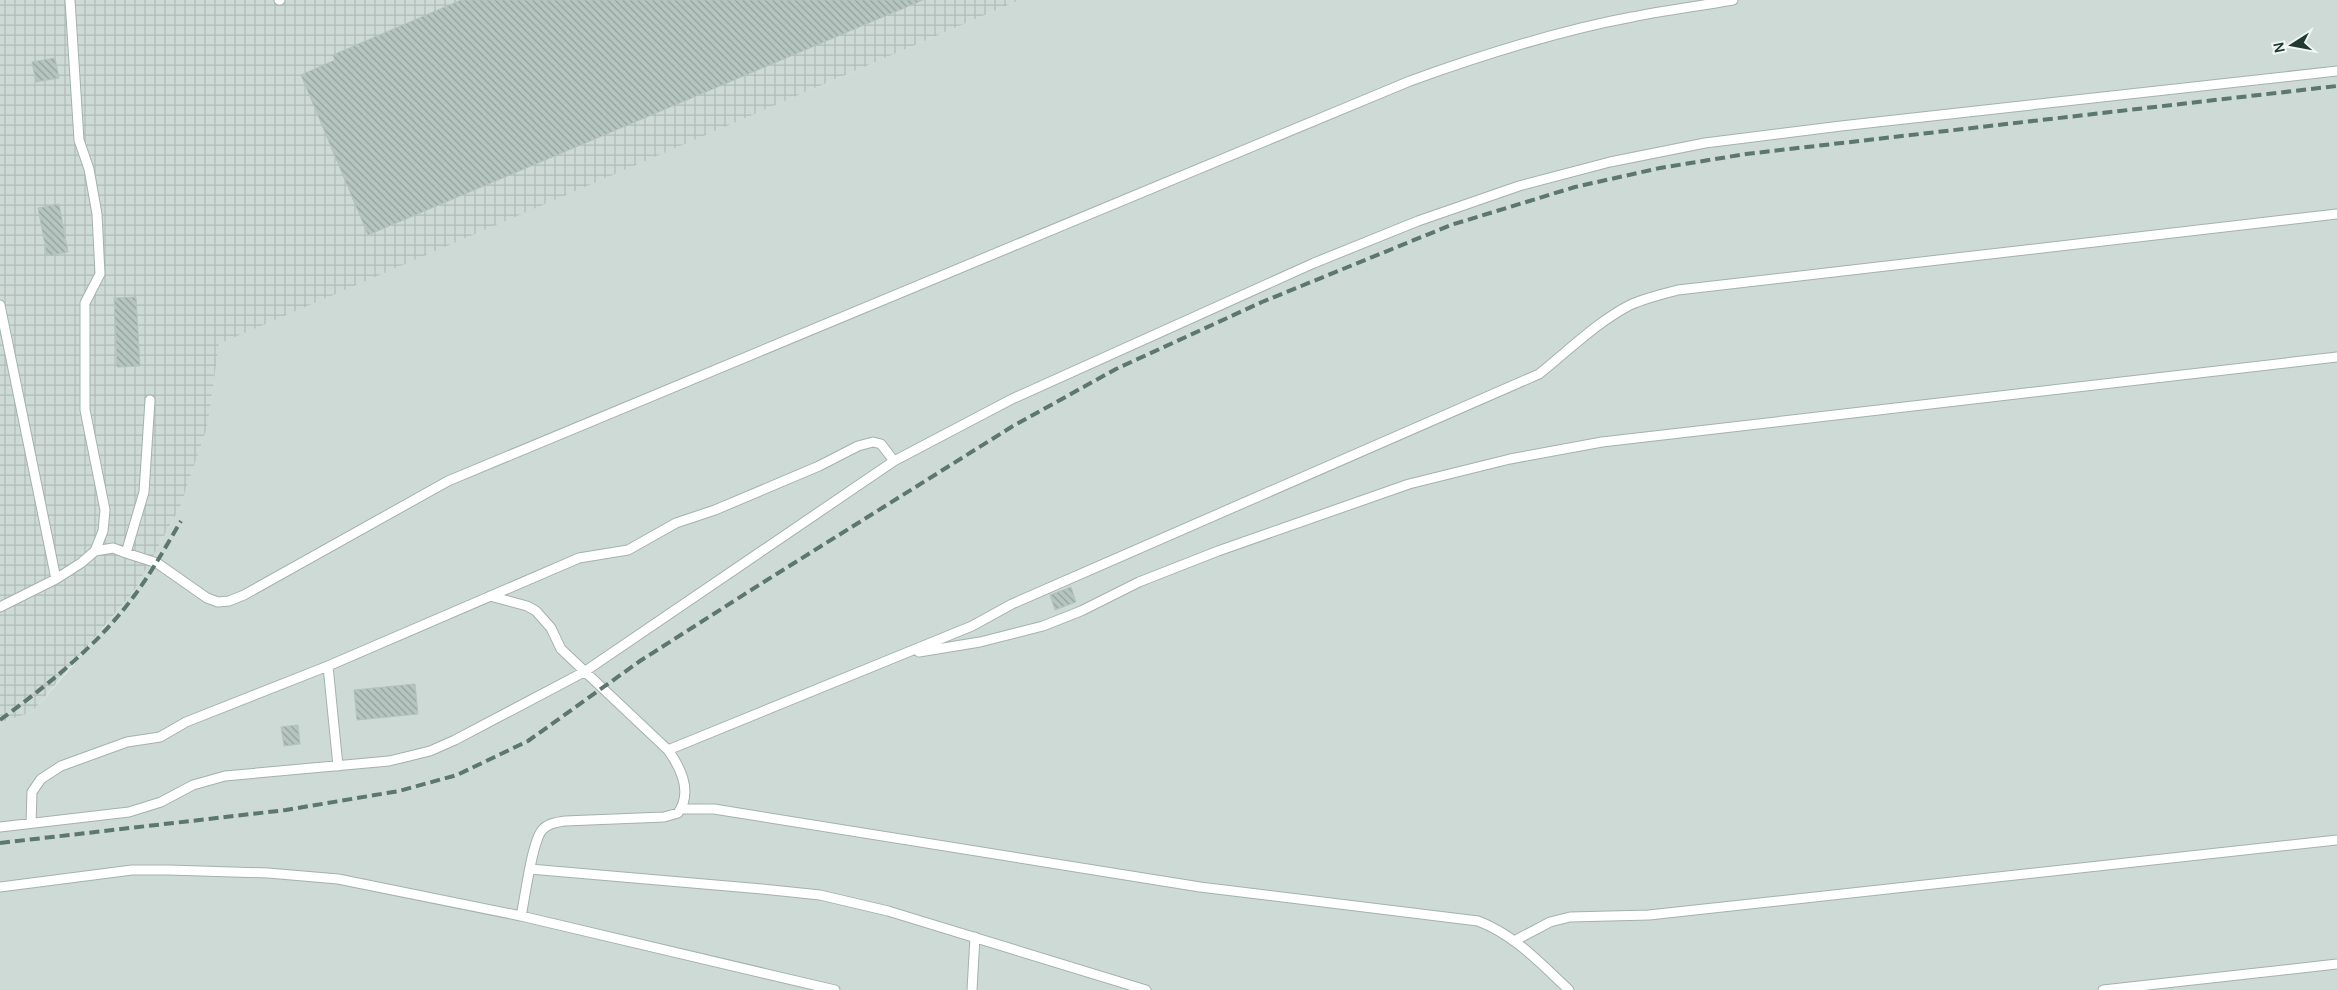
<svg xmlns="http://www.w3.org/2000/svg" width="2337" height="990" viewBox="0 0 2337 990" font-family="Manrope,sans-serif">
<defs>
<pattern id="industrial-grid" width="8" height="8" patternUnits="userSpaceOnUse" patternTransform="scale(1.25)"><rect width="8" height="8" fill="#cedad5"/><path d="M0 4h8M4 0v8" fill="none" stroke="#b1bcb7"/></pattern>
<pattern id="building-back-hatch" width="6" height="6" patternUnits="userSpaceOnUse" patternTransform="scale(1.25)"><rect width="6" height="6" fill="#b6c5bf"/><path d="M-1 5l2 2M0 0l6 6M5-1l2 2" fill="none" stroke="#94a19c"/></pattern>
</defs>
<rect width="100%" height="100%" fill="#e0eae6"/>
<path fill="#cedad5" d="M1020,0H2337V990H0V723L32,712L71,668L134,591L180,507L207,428L218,344Z"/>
<path fill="url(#industrial-grid)" d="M0,0H1020L219,344L207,428L180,507L134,591L32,712L0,723Z"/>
<path fill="url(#building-back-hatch)" stroke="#b3c4bd" d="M461,0H923L368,235L301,75L335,60L333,55Z
M55,58L59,78L36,82L32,62Z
M59,204L68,252L47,256L38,208Z
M136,297L140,366L117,367L114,298Z
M1071,587L1076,602L1055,610L1050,595Z
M415,684L418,714L357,720L354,690Z
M298,725L300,744L284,746L281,727Z"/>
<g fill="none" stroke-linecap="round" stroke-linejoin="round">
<defs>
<path id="service" d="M279,0H280
M0,305L56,579
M95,551L113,548L126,553L144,492L150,400
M126,553L157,563L207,598L218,602L229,601L244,595L448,481L1410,81C1482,55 1556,31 1632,17C1666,10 1700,6 1733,0
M490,596L527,606L536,611L551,628L561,649L668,750C681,768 693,792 678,813L664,817L565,821C558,822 549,823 543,829C532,839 525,899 521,916
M0,607L56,579L81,563L95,551L103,531L105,510L85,410V303L100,274L97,214L89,169L79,140L70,0
M919,652L980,642L1043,626L1081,611L1139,582L1218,551L1409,484L1510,459L1602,442L2337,357
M328,666L338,766
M668,750L972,626L1012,604L1539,374C1568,351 1597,322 1630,305C1645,298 1662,294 1678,290L2337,214
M681,809H714L1200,887L1478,921C1515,935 1541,964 1569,990
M31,823L32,792L41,779L61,766L127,742L160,737L186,722L328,666L579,558L628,550L676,523L715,510L819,466L858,446L873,442L881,444L894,461
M0,827L129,812L161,802L193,785L225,776L389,761L430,751L455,740L584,672L894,461L1012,399L1314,263L1418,221L1519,186L1610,162L1705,143L1841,126L2337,71
M530,869L762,889L820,895L888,911L1146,990
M0,887L132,870H169L268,873L338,879L521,916L835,990
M1516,940L1550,922L1570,917L1649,915L2337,840
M972,990L975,937
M2103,990L2337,964"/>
</defs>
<use href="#service" stroke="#a3b2ad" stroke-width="11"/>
<use href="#service" stroke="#fff" stroke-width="9"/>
<path stroke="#5c7670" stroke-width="4" stroke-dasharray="10 5" stroke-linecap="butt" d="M0,720C49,684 98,645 134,596C152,572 166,546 181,521
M0,843L286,810L399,791L457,775L528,741L640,661L759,585L1013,426L1116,369L1262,302L1451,225L1575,187L1660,168L1746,154L2337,86"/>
</g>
<g transform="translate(2292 45) rotate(259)" stroke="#f0f7f4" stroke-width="4" paint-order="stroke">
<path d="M0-4L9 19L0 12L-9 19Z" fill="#223a34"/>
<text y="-8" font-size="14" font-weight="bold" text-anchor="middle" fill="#223a34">N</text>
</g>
</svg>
